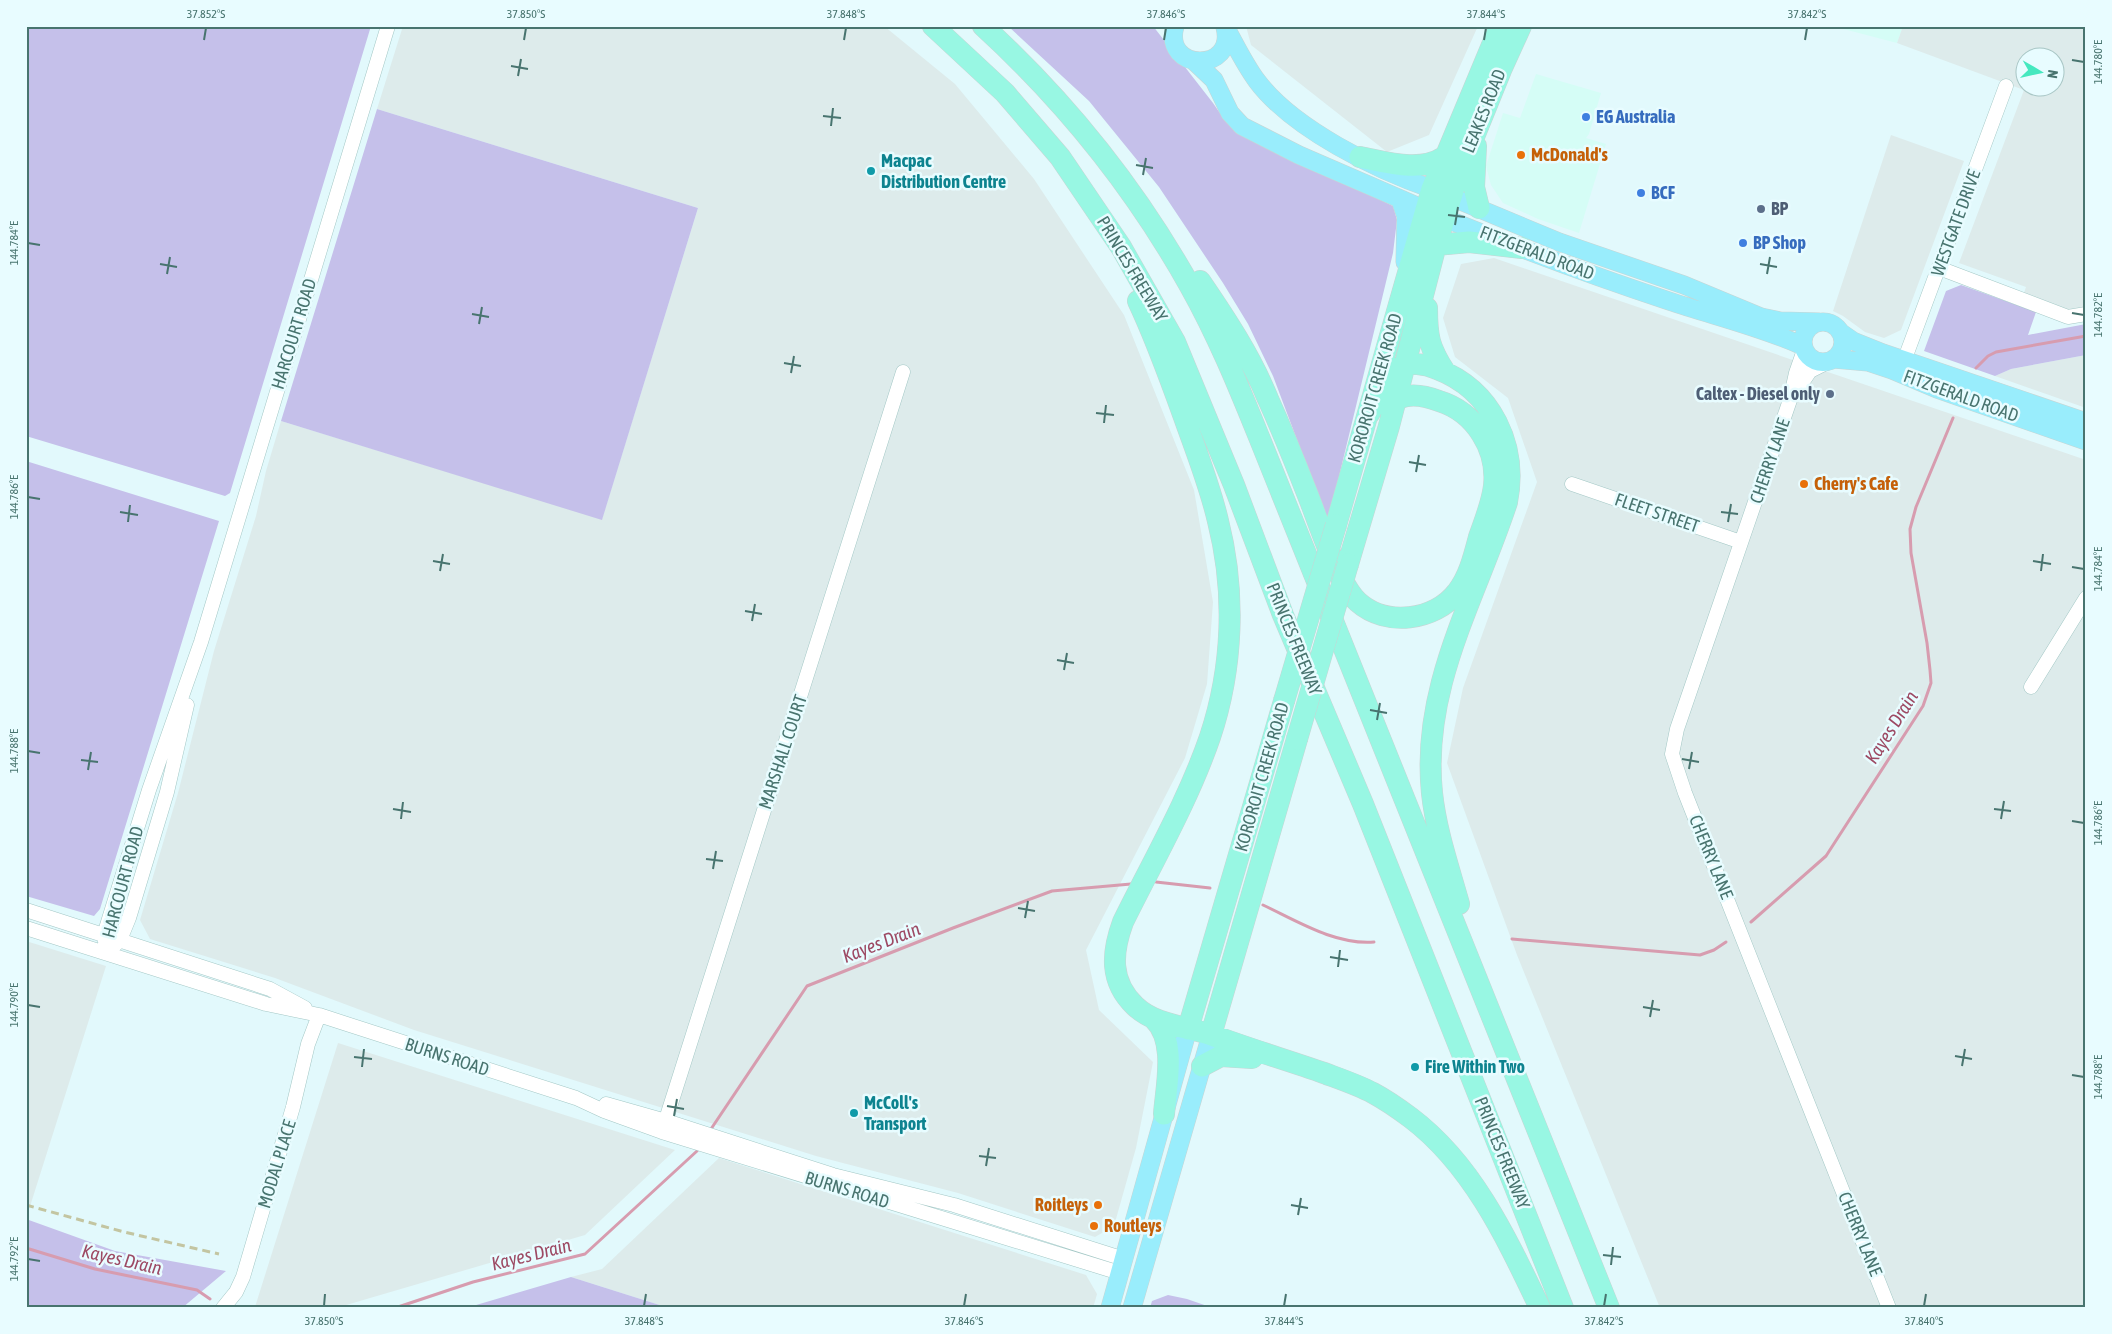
<svg xmlns="http://www.w3.org/2000/svg" width="2112" height="1334" viewBox="0 0 2112 1334" font-family="'Asap Condensed',sans-serif">
<rect width="100%" height="100%" fill="#e2f9fc"/>
<path fill="#d5fdf6" d="M1832,26H1903L1897,43Z
M1536,74L1601,93L1589,134L1586,138L1606,144L1579,233L1538,219L1503,203L1491,185L1486,166L1503,113L1520,118Z"/>
<path fill="#ddebeb" fill-rule="evenodd" d="M403,26H884L955,84L1034,179L1124,315L1194,490L1213,602L1207,684L1185,758L1086,950L1099,1010L1153,1062L1136,1148L1114,1226L1095,1237L958,1193L816,1156L414,1030L275,978L150,939L140,920L178,793L214,651L256,516L266,471L281,421L602,519L698,208L377,109Z
M1246,26H1478L1429,135L1387,152L1251,45Z
M1903,26H2086V310L2072,313L2024,293L2026,287L1959,263L2024,90L1897,43ZM2024,58H2054V88H2024Z
M1891,135L1964,161L1901,330L1884,338L1865,332L1843,316L1833,311Z
M1494,258L2086,460V1308H1660L1517,955L1447,763L1463,688L1537,482L1508,398L1455,357L1443,318L1461,264Z
M2086,355V408L1995,376L2011,369Z
M26,941L106,966L26,1219Z
M338,1043L420,1069L675,1150L585,1235L336,1308L255,1307Z
M719,1158L1086,1275L1097,1294L1093,1308H669L571,1277L602,1269Z"/>
<path fill="#c5c0ea" d="M26,26H371L230,493L225,496L26,436Z
M1008,26H1153L1213,103L1226,122L1248,137L1393,206L1397,220L1393,253L1328,522L1273,376L1248,324L1223,283L1159,187L1089,101Z
M377,109L698,208L602,520L281,421Z
M1961,285L2036,312L2028,335L2086,324V355L2011,369L1995,376L1924,351L1946,291Z
M26,461L219,521L100,909L94,916L26,896Z
M26,1219L115,1251L226,1271L182,1308H26Z
M571,1277L669,1308H466Z
M1168,1295L1187,1299L1213,1308H1150L1152,1301Z"/>
<g fill="none" stroke-linecap="round" stroke-linejoin="round">
<path stroke="#d79caf" stroke-width="3" d="M1976,368L1988,356L1996,352L2086,336
M1156,882L1210,888
M1263,905C1297,921 1335,945 1374,942
M1751,922L1826,856L1923,706L1931,683L1930,670L1927,643L1911,553L1910,529L1916,507L1953,418
M1512,939L1700,955L1714,950L1726,942
M711,1129L807,986L953,928L1052,891L1131,884
M26,1248L95,1269L197,1290L210,1299
M395,1308L473,1282L585,1254L697,1151"/>
<defs>
<path id="minor" d="M1939,268L2068,317L2086,314
M1804,350L1796,373L1790,400L1677,729L1672,754L1685,793L1889,1308
M1904,361L2006,86
M1795,393L1810,371L1830,361
M1572,484L1741,542
M2031,687L2086,598
M26,910L270,989L305,1008
M26,928L266,1004L319,1015L576,1098L604,1111L662,1132L1120,1273
M107,953L104,935L149,790L201,642L388,26
M107,953L120,940L129,918L167,792L187,705
M606,1104L666,1121L833,1175L954,1205L1124,1259
M662,1132L903,372
M223,1308L236,1292L243,1277L293,1107L308,1044L319,1015"/>
<path id="major" d="M1175,26C1162,72 1237,73 1225,27
M1226,28C1236,46 1245,65 1257,81C1293,129 1377,170 1432,189
M1195,62L1214,80L1230,113L1242,126L1299,155L1426,210
M1451,197L1559,242L1684,285L1761,317L1780,321L1819,322
M1400,199L1406,216L1405,262
M1444,218C1518,248 1593,276 1669,301C1714,316 1761,327 1803,346
M1803 342a20 20 0 1 1 40 0a20 20 0 1 1-40 0Z
M1840,332L1853,341L1883,353L2086,422
M1834,359L1868,362L1892,370L1937,389L2086,441
M1110,1308L1188,1029
M1132,1308L1211,1035"/>
<path id="highway" d="M933,26L1005,93L1060,157L1121,247L1175,342L1234,485L1283,615L1363,804L1563,1308
M983,26C1065,101 1135,188 1190,286C1217,334 1238,385 1259,437L1609,1308
M1476,146L1474,187L1479,208
M1360,157C1386,162 1420,173 1444,157
M1436,245L1469,242L1522,248
M1200,281C1226,319 1251,357 1268,399C1282,430 1295,462 1307,493C1318,520 1338,584 1358,602C1386,627 1435,621 1457,592C1469,577 1474,556 1479,537C1485,520 1492,503 1494,486C1498,449 1475,412 1439,401C1426,396 1409,392 1396,400
M1138,301C1156,339 1170,378 1184,417C1196,451 1210,486 1218,521C1236,592 1233,668 1210,737C1188,801 1153,861 1123,922C1112,952 1109,981 1135,1006C1156,1026 1187,1026 1212,1035C1249,1049 1287,1060 1324,1073C1340,1079 1358,1085 1373,1093C1386,1100 1399,1109 1411,1118C1473,1165 1507,1239 1540,1308
M1427,308C1427,337 1429,347 1445,372
M1369,414C1375,404 1389,374 1397,369C1408,361 1426,364 1437,369C1492,390 1518,446 1507,502C1475,600 1421,687 1432,793C1436,831 1449,868 1459,904
M1336,525L1432,189L1500,26
M1348,564L1389,426L1436,245L1456,181L1501,70L1521,26
M1154,1019C1177,1041 1166,1086 1164,1114
M1188,1029L1284,701
M1211,1035L1297,739
M1202,1066L1221,1056L1252,1058"/>
</defs>
<use href="#minor" stroke="#a4c8c6" stroke-width="15"/>
<use href="#major" stroke="#c8d5d4" stroke-width="19"/>
<use href="#highway" stroke="#c8d5d4" stroke-width="22"/>
<use href="#minor" stroke="#fff" stroke-width="14"/>
<use href="#major" stroke="#99edfc" stroke-width="18"/>
<use href="#highway" stroke="#98f7e3" stroke-width="21"/>
<path stroke="#c3c5a1" stroke-width="3" stroke-dasharray="8 5" stroke-linecap="butt" d="M26,1205L124,1232L219,1254"/>
<defs>
<path id="highway-bridge" d="M1284,701L1336,525
M1297,739L1348,564"/>
</defs>
<use href="#highway-bridge" stroke="#c8d5d4" stroke-width="22" stroke-linecap="butt"/>
<use href="#highway-bridge" stroke="#98f7e3" stroke-width="21"/>
</g>
<path fill="none" stroke="#48746f" stroke-width="2" d="M204,40L206,28M524,40L526,28M844,40L846,28M1164,40L1166,28M1484,40L1486,28M1805,40L1807,28M2072,60L2084,62M511,66L528,69M518,76L521,59M823,116L841,118M831,126L833,108M1136,165L1153,168M1143,175L1146,158M1448,215L1465,217M1455,225L1458,207M28,243L40,245M160,264L177,267M1760,264L1777,267M167,274L170,257M1767,274L1770,257M2072,313L2084,315M472,314L489,317M479,324L482,307M784,363L801,366M791,373L794,356M1096,413L1114,415M1104,423L1106,405M1409,462L1426,465M1416,472L1419,455M28,497L40,499M120,512L138,515M1721,512L1738,514M128,522L130,505M1728,522L1731,504M433,561L450,564M2033,561L2051,564M2072,567L2084,569M440,571L443,554M2041,571L2043,554M745,611L762,614M752,621L755,604M1057,660L1074,663M1064,670L1067,653M1370,710L1387,713M1377,720L1380,703M28,751L40,753M1682,759L1699,762M81,760L98,762M1689,769L1692,752M88,770L91,752M393,809L411,812M1994,809L2011,811M401,819L403,802M2001,819L2004,801M2072,821L2084,823M706,859L723,861M713,869L716,851M1018,908L1035,911M1025,918L1028,901M1330,957L1348,960M1338,967L1340,950M28,1005L40,1007M1643,1007L1660,1010M1650,1017L1653,1000M1955,1056L1972,1059M354,1057L372,1059M1962,1066L1965,1049M362,1067L364,1049M2072,1075L2084,1077M667,1106L684,1109M674,1116L677,1099M979,1156L996,1158M986,1166L989,1148M1291,1205L1308,1208M1298,1215L1301,1198M1603,1255L1621,1257M28,1259L40,1261M1611,1265L1613,1247M324,1306L325,1294M644,1306L646,1294M964,1306L966,1294M1284,1306L1286,1294M1604,1306L1606,1294M1924,1306L1926,1294"/>
<g fill="#3f7fe0" stroke="#e8fcff" stroke-width="2">
<circle cx="1586" cy="117" r="5"/>
<circle cx="1641" cy="193" r="5"/>
<circle cx="1743" cy="243" r="5"/>
</g>
<g fill="#e8710a" stroke="#e8fcff" stroke-width="2">
<circle cx="1521" cy="155" r="5"/>
<circle cx="1804" cy="484" r="5"/>
<circle cx="1098" cy="1205" r="5"/>
<circle cx="1094" cy="1226" r="5"/>
</g>
<g fill="#0f9aa8" stroke="#e8fcff" stroke-width="2">
<circle cx="871" cy="171" r="5"/>
<circle cx="1415" cy="1067" r="5"/>
<circle cx="854" cy="1113" r="5"/>
</g>
<g fill="#5c6f8a" stroke="#e8fcff" stroke-width="2">
<circle cx="1761" cy="209" r="5"/>
<circle cx="1830" cy="394" r="5"/>
</g>
<g text-anchor="middle" stroke-width="5" stroke-linejoin="round" paint-order="stroke">
<g font-size="18" fill="#48746f" stroke="#e8fcff">
<text transform="translate(1484 111) rotate(-68)" y="6">LEAKES ROAD</text>
<text transform="translate(1956 223) rotate(-70)" y="6">WESTGATE DRIVE</text>
<text transform="translate(1537 253) rotate(21)" y="6">FITZGERALD ROAD</text>
<text transform="translate(1132 269) rotate(59)" y="6">PRINCES FREEWAY</text>
<text transform="translate(294 334) rotate(-73)" y="6">HARCOURT ROAD</text>
<text transform="translate(1375 388) rotate(-74)" y="6">KOROROIT CREEK ROAD</text>
<text transform="translate(1961 396) rotate(20)" y="6">FITZGERALD ROAD</text>
<text transform="translate(1770 461) rotate(-71)" y="6">CHERRY LANE</text>
<text transform="translate(1657 513) rotate(19)" y="6">FLEET STREET</text>
<text transform="translate(1294 639) rotate(68)" y="6">PRINCES FREEWAY</text>
<text transform="translate(783 752) rotate(-72)" y="6">MARSHALL COURT</text>
<text transform="translate(1262 777) rotate(-74)" y="6">KOROROIT CREEK ROAD</text>
<text transform="translate(1711 857) rotate(68)" y="6">CHERRY LANE</text>
<text transform="translate(123 882) rotate(-75)" y="6">HARCOURT ROAD</text>
<text transform="translate(447 1057) rotate(18)" y="6">BURNS ROAD</text>
<text transform="translate(1502 1153) rotate(68)" y="6">PRINCES FREEWAY</text>
<text transform="translate(277 1164) rotate(-73)" y="6">MODAL PLACE</text>
<text transform="translate(847 1190) rotate(17)" y="6">BURNS ROAD</text>
<text transform="translate(1860 1234) rotate(68)" y="6">CHERRY LANE</text>
</g>
<g font-size="18" font-weight="bold" fill="#366cbe" stroke="#e8fcff" text-anchor="start">
<text x="1596" y="123">EG Australia</text>
<text x="1651" y="199">BCF</text>
<text x="1753" y="249">BP Shop</text>
</g>
<g font-size="18" font-weight="bold" fill="#c56008" stroke="#e8fcff" text-anchor="start">
<text x="1531" y="161">McDonald's</text>
<text x="1814" y="490">Cherry's Cafe</text>
<text x="1088" y="1211" text-anchor="end">Roitleys</text>
<text x="1104" y="1232">Routleys</text>
</g>
<g font-size="18" font-weight="bold" fill="#0d838f" stroke="#e8fcff" text-anchor="start">
<text x="881" y="167">Macpac<tspan x="881" dy="21">Distribution Centre</tspan></text>
<text x="1425" y="1073">Fire Within Two</text>
<text x="864" y="1109">McColl's<tspan x="864" dy="21">Transport</tspan></text>
</g>
<g font-size="18" font-weight="bold" fill="#4e5e75" stroke="#e8fcff" text-anchor="start">
<text x="1771" y="215">BP</text>
<text x="1820" y="400" text-anchor="end">Caltex - Diesel only</text>
</g>
<g font-size="19" font-style="italic" fill="#9d4a64" stroke="#e8fcff">
<text transform="translate(1891 727) rotate(-58)" y="7">Kayes Drain</text>
<text transform="translate(881 942) rotate(-21)" y="7">Kayes Drain</text>
<text transform="translate(531 1254) rotate(-14)" y="7">Kayes Drain</text>
<text transform="translate(122 1259) rotate(13)" y="7">Kayes Drain</text>
</g>
</g>
<rect width="2112" height="1334" fill="none" stroke="#e8fcff" stroke-width="55"/>
<g transform="translate(2040 72) rotate(99)"><circle r="24" fill="#e8fcff" stroke="#a8c6c5"/>
<path d="M0-4L9 19L0 12L-9 19Z" fill="#45e8bf"/>
<text y="-8" font-size="14" font-weight="bold" text-anchor="middle" fill="#48746f">N</text>
</g>
<rect x="28" y="28" width="2056" height="1278" fill="none" stroke="#48746f" stroke-width="2"/>
<g font-size="12" text-anchor="middle" fill="#48746f">
<text x="206" y="18">37.852°S</text>
<text x="526" y="18">37.850°S</text>
<text x="846" y="18">37.848°S</text>
<text x="1166" y="18">37.846°S</text>
<text x="1486" y="18">37.844°S</text>
<text x="1807" y="18">37.842°S</text>
<text transform="translate(2098 62) rotate(-90)" y="4">144.780°E</text>
<text transform="translate(14 243) rotate(-90)" y="4">144.784°E</text>
<text transform="translate(2098 315) rotate(-90)" y="4">144.782°E</text>
<text transform="translate(14 497) rotate(-90)" y="4">144.786°E</text>
<text transform="translate(2098 569) rotate(-90)" y="4">144.784°E</text>
<text transform="translate(14 751) rotate(-90)" y="4">144.788°E</text>
<text transform="translate(2098 823) rotate(-90)" y="4">144.786°E</text>
<text transform="translate(14 1005) rotate(-90)" y="4">144.790°E</text>
<text transform="translate(2098 1077) rotate(-90)" y="4">144.788°E</text>
<text transform="translate(14 1259) rotate(-90)" y="4">144.792°E</text>
<text x="324" y="1325">37.850°S</text>
<text x="644" y="1325">37.848°S</text>
<text x="964" y="1325">37.846°S</text>
<text x="1284" y="1325">37.844°S</text>
<text x="1604" y="1325">37.842°S</text>
<text x="1924" y="1325">37.840°S</text>
</g>
</svg>
